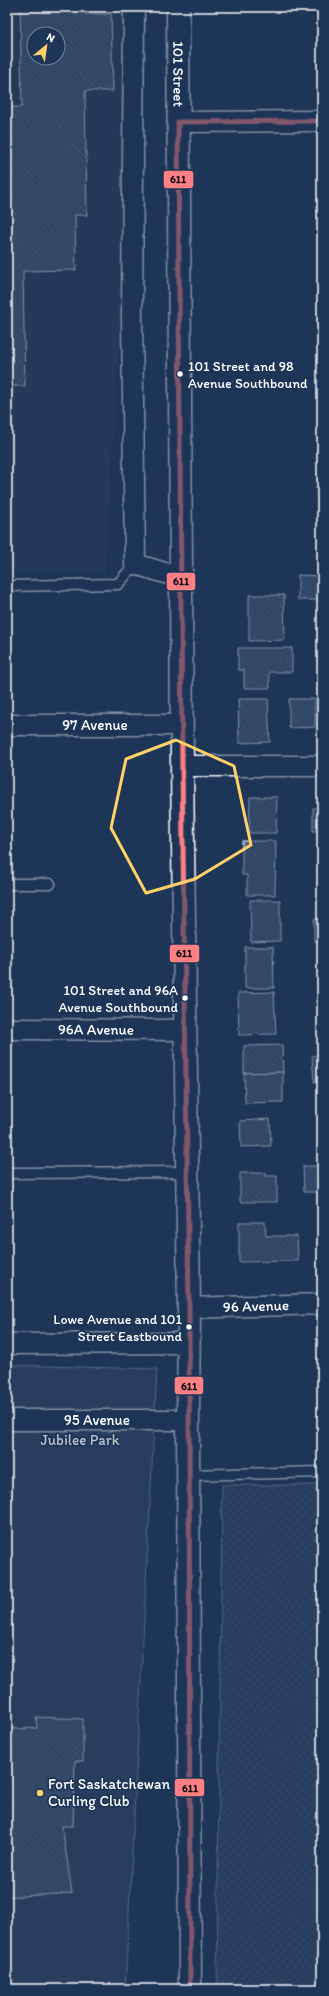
<svg xmlns="http://www.w3.org/2000/svg" width="329" height="1996" font-family="Itim,sans-serif">
  <style>
    .built { fill: #2a4161; fill-rule: evenodd }
    .grass { fill: url(#grass-dots); stroke: #9aa5b4 }
    .green { fill: #364b69; stroke: #9aa5b4 }
    .building { fill: url(#building-back-hatch); stroke: #fff; fill-rule: evenodd }
    .lines { fill: none; stroke-linecap: round; stroke-linejoin: round }
    .lane-casing { stroke: #fff; stroke-width: 13 }
    .street-casing { stroke: #fff; stroke-width: 23 }
    .secondary-casing { stroke: #fff; stroke-width: 25 }
    .lane { stroke: #1d3557; stroke-width: 10 }
    .street { stroke: #1d3557; stroke-width: 20 }
    .secondary { stroke: #1d3557; stroke-width: 22 }
    .bus-1-casing { stroke: #1d3557; stroke-width: 8 }
    .bus-1 { stroke: #ff8084; stroke-width: 5 }
    .marked { fill: none; stroke: #ffd166; stroke-width: 3; stroke-linejoin: round }
    .bus-dot { fill: #fff; stroke: #1d3557; stroke-width: 1.5 }
    .poi-dot { fill: #ffd166; stroke: #1d3557; stroke-width: 1.5 }
    .labels { text-anchor: middle; stroke-width: 3.5; stroke-linejoin: round; paint-order: stroke }
    .bus-label { font-size: 14px; fill: #fff; stroke: #1d3557; text-anchor: end }
    .street-label { font-size: 15px; fill: #fff; stroke: #1d3557 }
    .park-label { font-size: 15px; fill: #b9c0ca; stroke: #1d3557 }
    .poi-label { font-size: 15px; fill: #fff; stroke: #1d3557; text-anchor: start }
    .line-badge { stroke: #1d3557; stroke-width: 1.5 }
    .pale-badge-label { font-size: 11px; text-anchor: middle; font-weight: bold; fill: #111 }
  </style>
  <defs>
    <pattern id="grass-dots" width="8" height="8" patternUnits="userSpaceOnUse"><rect width="8" height="8" fill="#364b69"/><path d="M2 2h.1M6 6h.1" fill="none" stroke="#546680" stroke-width="1.8" stroke-linecap="round"/></pattern>
    <pattern id="building-back-hatch" width="6" height="6" patternUnits="userSpaceOnUse"><rect width="6" height="6" fill="#4a5d79"/><path d="M-1 5l2 2M0 0l6 6M5-1l2 2" fill="none" stroke="#65758d"/></pattern>
  </defs>
  <rect width="100%" height="100%" fill="#1d3557"/>
  <filter id="ink" filterUnits="userSpaceOnUse"><feTurbulence type="fractalNoise" baseFrequency=".025" numOctaves="2"/><feDisplacementMap in="SourceGraphic" scale="8" xChannelSelector="R" yChannelSelector="G"/><feConvolveMatrix kernelMatrix="1 2 1 2 8 2 1 2 1" color-interpolation-filters="sRGB"/></filter>
  <g filter="url(#ink)">
    <!-- built -->
    <path class="built" d="M7,7H140L105,573L7,571ZM34,34H58V58H34Z"/>
    <!-- grass -->
    <path class="grass" d="M222,1485H322V1989H217Z"/>
    <!-- green -->
    <path class="green" d="M7,1365L157,1369L125,1989H7Z"/>
    <!-- building -->
    <g class="building">
      <path d="M20,7H85V14H111L113,91H85L87,215H75L76,270L23,271L25,386H7V107H22ZM34,34H58V58H34Z"/>
      <path d="M298,575L322,576V600H298Z"/>
      <path d="M249,595H284L285,640L249,641Z"/>
      <path d="M238,648H292V672H269L270,688H244V670H238Z"/>
      <path d="M238,699H268L270,742L239,743Z"/>
      <path d="M289,699H315V727L289,728Z"/>
      <path d="M250,797H277L276,833H249Z"/>
      <rect x="313" y="808" width="9" height="23"/>
      <path d="M242,841H276L275,895H247V875H242Z"/>
      <path d="M250,900H280V941L251,942Z"/>
      <rect x="314" y="919" width="8" height="22"/>
      <path d="M245,947H273L274,988H245Z"/>
      <path d="M274,992L276,1034L239,1035L238,993Z"/>
      <path d="M282,1045L283,1072L244,1073V1046Z"/>
      <path d="M322,1055V1082H314L312,1056Z"/>
      <path d="M283,1072V1102L245,1103L244,1073Z"/>
      <path d="M270,1119L271,1146L241,1147L240,1121Z"/>
      <path d="M303,1166H322V1192H304Z"/>
      <path d="M240,1173H266V1176H277V1202H240Z"/>
      <path d="M239,1222H265L266,1236H297L298,1261L239,1262Z"/>
      <path d="M36,1717L83,1719V1761H75L73,1826H62L72,1893L7,1897V1729L37,1728Z"/>
    </g>
    <g class="lines">
      <defs>
        <g id="lane">
          <path d="M7,586L118,584L135,564"/>
          <path d="M7,884H50"/>
          <path d="M7,1173L188,1172"/>
          <path d="M188,1475L322,1472"/>
        </g>
        <g id="street">
          <path d="M134,7L132,317L135,564L182,578"/>
          <path d="M178,122L322,121"/>
          <path id="s1" d="M7,725H182"/>
          <path d="M182,766H322"/>
          <path id="s2" d="M7,1029L185,1030"/>
          <path id="s3" d="M189,1308L322,1304"/>
          <path d="M7,1344L189,1343"/>
          <path id="s4" d="M7,1420H188"/>
        </g>
        <g id="secondary">
          <path id="s5" d="M178,7L182,766L189,1308L188,1420L190,1989"/>
        </g>
      </defs>
      <!-- lane casing -->
      <use href="#lane" class="lane-casing"/>
      <!-- street casing -->
      <use href="#street" class="street-casing"/>
      <!-- secondary casing -->
      <use href="#secondary" class="secondary-casing"/>
      <!-- lane -->
      <use href="#lane" class="lane"/>
      <!-- street -->
      <use href="#street" class="street"/>
      <!-- secondary -->
      <use href="#secondary" class="secondary"/>
      <defs>
        <path id="bus-1" d="M190,1989L189,1308L182,766L178,122L322,121"/>
      </defs>
      <!-- bus-1 casing -->
      <use href="#bus-1" class="bus-1-casing"/>
      <!-- bus-1 -->
      <use href="#bus-1" class="bus-1"/>
    </g>
  </g>
  <!-- marked area -->
  <path d="M0 0H329V1996H0ZM176,740L234,766L251,845L195,879L146,893L111,828L126,759Z" fill="#1d3557" fill-opacity=".55" fill-rule="evenodd"/>
  <path class="marked" d="M176,740L234,766L251,845L195,879L146,893L111,828L126,759Z"/>
  <!-- markers -->
  <g class="bus-dot">
    <circle cx="180" cy="374" r="3.5"/>
    <circle cx="185" cy="998" r="3.5"/>
    <circle cx="189" cy="1327" r="3.5"/>
  </g>
  <circle class="poi-dot" cx="40" cy="1793" r="4"/>
  <g class="labels">
    <!-- bus labels -->
    <g class="bus-label">
      <text x="188" y="371" text-anchor="start">101 Street and 98<tspan x="188" dy="17">Avenue Southbound</tspan></text>
      <text x="178" y="995">101 Street and 96A<tspan x="178" dy="17">Avenue Southbound</tspan></text>
      <text x="182" y="1324">Lowe Avenue and 101<tspan x="182" dy="17">Street Eastbound</tspan></text>
    </g>
    <!-- street labels -->
    <g class="street-label">
      <text dy="5" stroke="none"><textPath href="#s5" startOffset="67">101 Street</textPath></text>
      <text dy="5" stroke="none"><textPath href="#s1" startOffset="88">97 Avenue</textPath></text>
      <text dy="5" stroke="none"><textPath href="#s2" startOffset="89">96A Avenue</textPath></text>
      <text dy="5" stroke="none"><textPath href="#s3" startOffset="67">96 Avenue</textPath></text>
      <text dy="5" stroke="none"><textPath href="#s4" startOffset="90">95 Avenue</textPath></text>
    </g>
    <!-- park labels -->
    <g class="park-label">
      <text x="80" y="1445">Jubilee Park</text>
    </g>
    <!-- poi labels -->
    <g class="poi-label">
      <text x="48" y="1789">Fort Saskatchewan<tspan x="48" dy="17">Curling Club</tspan></text>
    </g>
  </g>
  <g class="line-badge">
    <rect x="163" y="170" width="31" height="19" rx="4" fill="#ff8084"/>
    <rect x="166" y="572" width="30" height="19" rx="4" fill="#ff8084"/>
    <rect x="169" y="944" width="31" height="19" rx="4" fill="#ff8084"/>
    <rect x="174" y="1376" width="30" height="19" rx="4" fill="#ff8084"/>
    <rect x="174" y="1778" width="31" height="19" rx="4" fill="#ff8084"/>
  </g>
  <g class="pale-badge-label">
    <text x="178" y="183">611</text>
    <text x="181" y="585">611</text>
    <text x="184" y="957">611</text>
    <text x="189" y="1390">611</text>
    <text x="190" y="1792">611</text>
  </g>
  <!-- margin -->
  <rect width="329" height="1996" fill="none" stroke="#1d3557" stroke-width="24"/>
  <rect x="12" y="12" width="305" height="1972" fill="none" stroke="#fff" stroke-width="1.5" filter="url(#ink)"/>
  <!-- north arrow -->
  <g transform="translate(46 46) rotate(29)"><circle r="19" fill="#1d3557" stroke="#77869a"/>
  <path d="M0-3L7 15L0 10L-7 15Z" fill="#ffd166"/>
  <text y="-6" font-size="11" font-weight="bold" text-anchor="middle" fill="#ffffff">N</text>
  </g>
</svg>
